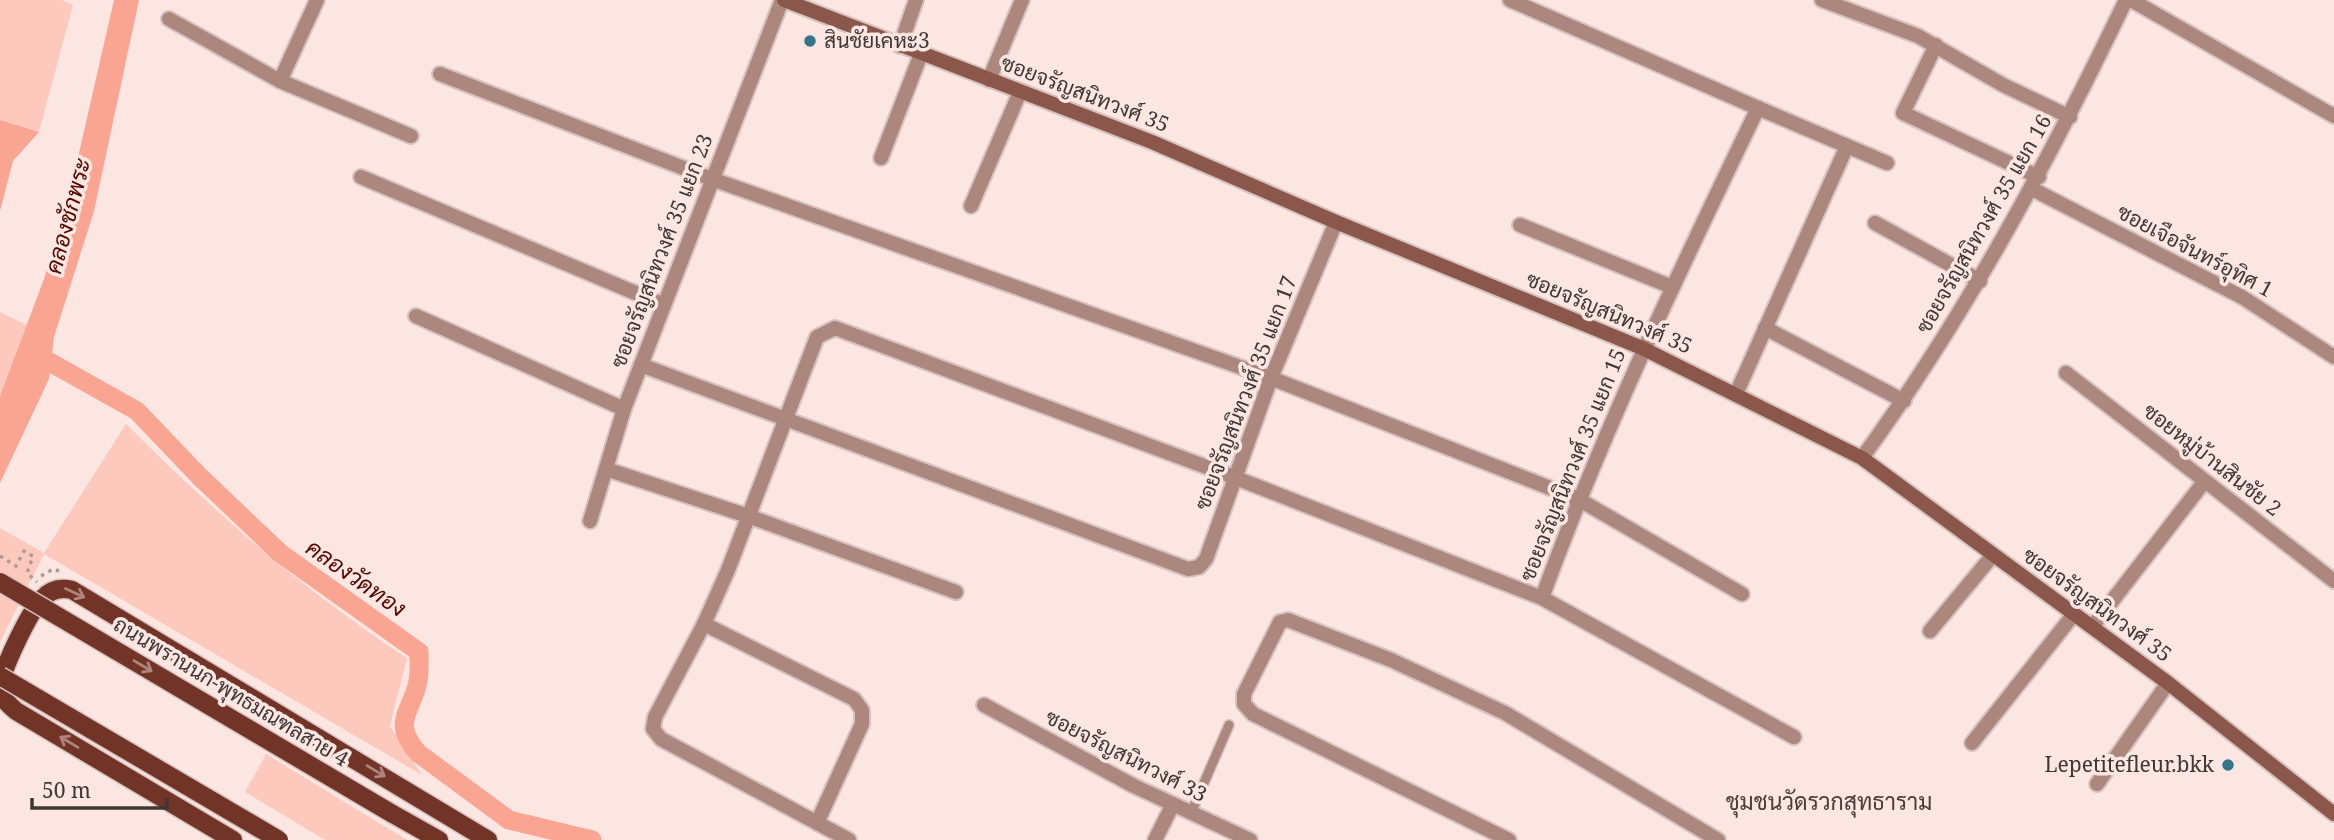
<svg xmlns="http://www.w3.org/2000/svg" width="2334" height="840" font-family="'Noto Serif',Sarabun,serif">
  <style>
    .green { fill: #fdc9bd }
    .water { fill: #faa591 }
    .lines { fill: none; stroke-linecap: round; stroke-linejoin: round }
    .canal { stroke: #faa591; stroke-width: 19 }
    .lane-casing { stroke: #d6c3bf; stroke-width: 12 }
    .street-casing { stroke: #d6c3bf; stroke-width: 18 }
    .secondary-casing { stroke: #d6c3bf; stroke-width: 18 }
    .primary-casing { stroke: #d6c3bf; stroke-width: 21 }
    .path { stroke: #ac9c98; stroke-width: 3.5; stroke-dasharray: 3.5 5; stroke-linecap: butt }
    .lane { stroke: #ac877e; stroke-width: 9 }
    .street { stroke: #ac877e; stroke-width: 14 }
    .secondary { stroke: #8b574b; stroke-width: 14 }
    .primary { stroke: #713427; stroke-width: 18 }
    .primary-bridge-casing { stroke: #d6c3bf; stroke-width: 21; stroke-linecap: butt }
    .primary-bridge { stroke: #713427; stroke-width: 18 }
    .oneway { stroke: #b0847b }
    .poi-dot { fill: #357589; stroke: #fce6e1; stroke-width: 2.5 }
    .labels { text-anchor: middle; stroke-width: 7; stroke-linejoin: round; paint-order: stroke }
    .poi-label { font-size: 21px; fill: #3f3735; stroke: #fce6e1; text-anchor: start }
    .street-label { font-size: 21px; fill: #3f3735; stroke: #fce6e1 }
    .water-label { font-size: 23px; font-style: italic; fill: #540900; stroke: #fce6e1 }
    .neighbourhood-label { font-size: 23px; fill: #4d3c38; stroke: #fce6e1 }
  </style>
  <rect width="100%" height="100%" fill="#fce6e1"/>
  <!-- green -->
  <g class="green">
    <path d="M0,0H62L73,5L39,132L0,120Z"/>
    <path d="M0,312L27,325L0,396Z"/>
    <path d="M126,424C213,511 304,591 407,658L390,726L422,775L44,554L0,642V528L44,553Z"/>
    <path d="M266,754L407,840H325L245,792Z"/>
  </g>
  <!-- water -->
  <g class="water">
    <path d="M114,0H139L94,211L54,337L49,379L0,483V396L44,279L71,188Z"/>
    <path d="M0,120L39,132L13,161L0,211Z"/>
  </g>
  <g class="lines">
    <!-- canal -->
    <path class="canal" d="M30,351L137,411L199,476L280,553L419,652C419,663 420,676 417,686C408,716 393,724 418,753L509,820L592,840"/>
    <defs>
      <path id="lane" d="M1191,813L1229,725"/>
      <g id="street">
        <path d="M1510,0L1758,108C1680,270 1603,430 1542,598"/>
        <path d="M1822,0L1918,36L2003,85L2070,117"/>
        <path d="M2131,0L2334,116"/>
        <path d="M169,19L280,81L317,0"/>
        <path d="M1936,45L1903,113L2039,177"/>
        <path d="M900,46L916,0"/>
        <path d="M440,74L712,179L1271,378L1578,499L1742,594"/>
        <path d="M989,80L1022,0"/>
        <path d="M280,81L411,136"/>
        <path d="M1758,108L1887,163"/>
        <path d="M881,158L921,54"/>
        <path d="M361,177L664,305"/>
        <path d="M2032,189L2242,297L2334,357"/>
        <path d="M971,206L1020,92"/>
        <path d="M1875,223L1980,281"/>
        <path d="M1520,225L1672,287"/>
        <path d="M416,316L624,409"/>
        <path d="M1765,328L1904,401"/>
        <path d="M641,365L1188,569L1199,567L1206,559L1271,378L1336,222"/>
        <path d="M2066,373L2334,581"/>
        <path d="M1736,394L1847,146"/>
        <path d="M1862,458C1967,314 2049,160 2126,0"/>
        <path d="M606,469L748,516L956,592"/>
        <path d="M590,521L624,409L782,0"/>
        <path d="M704,624L854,699L862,710V724L817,823"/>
        <path d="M2092,627L2204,482"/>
        <path d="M1930,631L1993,555"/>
        <path d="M984,705L1134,786L1250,840"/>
        <path d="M1972,743L2074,614"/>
        <path d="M2097,784L2168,683"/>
        <path d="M849,840L661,739L653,729L655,717L704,624L728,570L817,337L835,328L1236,478L1542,598L1794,737"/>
        <path d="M1155,840L1173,804"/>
        <path d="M1509,840L1253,714L1244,704V694L1280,622L1288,620L1391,660L1505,713L1718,840"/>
      </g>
      <path id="secondary" d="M784,0L1152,142L1336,222L1642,348L1862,458L2168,683L2334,814"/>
      <g id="primary">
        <path d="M391,813L439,840"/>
        <path d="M233,840L16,711C9,705 1,698 0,689C0,672 30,611 42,599C50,590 60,587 72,590L488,840"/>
      </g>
    </defs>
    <!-- lane casing -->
    <use href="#lane" class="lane-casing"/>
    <!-- street casing -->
    <use href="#street" class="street-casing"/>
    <!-- secondary casing -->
    <use href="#secondary" class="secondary-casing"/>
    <!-- primary casing -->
    <use href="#primary" class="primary-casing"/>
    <!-- path -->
    <g class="path">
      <path d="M0,556L16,566L24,551L33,556L27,573L37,582"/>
      <path d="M41,576L53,569L59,571"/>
    </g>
    <!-- lane -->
    <use href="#lane" class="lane"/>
    <!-- street -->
    <use href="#street" class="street"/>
    <!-- secondary -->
    <use href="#secondary" class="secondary"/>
    <!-- primary -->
    <use href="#primary" class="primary"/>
    <defs>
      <g id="primary-bridge">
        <path d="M0,582L391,813"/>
        <path d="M0,676L279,840"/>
      </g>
    </defs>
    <!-- primary-bridge casing -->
    <use href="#primary-bridge" class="primary-bridge-casing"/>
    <!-- primary-bridge -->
    <use href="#primary-bridge" class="primary-bridge"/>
  </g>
  <!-- one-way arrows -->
  <defs><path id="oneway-shaft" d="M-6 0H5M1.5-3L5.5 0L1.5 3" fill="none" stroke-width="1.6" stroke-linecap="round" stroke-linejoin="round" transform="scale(1.75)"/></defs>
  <g class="oneway">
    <use href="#oneway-shaft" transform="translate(75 593) rotate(25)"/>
    <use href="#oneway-shaft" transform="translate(143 666) rotate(31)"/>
    <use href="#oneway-shaft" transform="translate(69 742) rotate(-149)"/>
    <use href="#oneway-shaft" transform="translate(376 771) rotate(31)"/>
  </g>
  <!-- markers -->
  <g class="poi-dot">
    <circle cx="810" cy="41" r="7"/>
    <circle cx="2228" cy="765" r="7"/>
  </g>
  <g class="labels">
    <!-- poi labels -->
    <g class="poi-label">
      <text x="824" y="48">สินชัยเคหะ3</text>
      <text x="2214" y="772" text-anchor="end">Lepetitefleur.bkk</text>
    </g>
    <!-- street labels -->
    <g class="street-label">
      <text transform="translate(1085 94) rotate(21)" y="7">ซอยจรัญสนิทวงศ์ 35</text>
      <text transform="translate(1984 224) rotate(-60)" y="7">ซอยจรัญสนิทวงศ์ 35 แยก 16</text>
      <text transform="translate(662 251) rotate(-69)" y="7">ซอยจรัญสนิทวงศ์ 35 แยก 23</text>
      <text transform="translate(2195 251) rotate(28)" y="7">ซอยเจือจันทร์อุทิศ 1</text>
      <text transform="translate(1609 313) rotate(23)" y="7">ซอยจรัญสนิทวงศ์ 35</text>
      <text transform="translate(1246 393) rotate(-69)" y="7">ซอยจรัญสนิทวงศ์ 35 แยก 17</text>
      <text transform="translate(2212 460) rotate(38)" y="7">ซอยหมู่บ้านสินชัย 2</text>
      <text transform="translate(1573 465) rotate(-68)" y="7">ซอยจรัญสนิทวงศ์ 35 แยก 15</text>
      <text transform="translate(2097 605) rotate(36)" y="7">ซอยจรัญสนิทวงศ์ 35</text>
      <text transform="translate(231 692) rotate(31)" y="7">ถนนพรานนก-พุทธมณฑลสาย 4</text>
      <text transform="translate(1126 756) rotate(27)" y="7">ซอยจรัญสนิทวงศ์ 33</text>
    </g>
    <!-- water labels -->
    <g class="water-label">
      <text transform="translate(68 216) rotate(-75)" y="8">คลองชักพระ</text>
      <text transform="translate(356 578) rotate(35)" y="8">คลองวัดทอง</text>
    </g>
    <!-- neighbourhood labels -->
    <g class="neighbourhood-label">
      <text x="1829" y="810">ชุมชนวัดรวกสุทธาราม</text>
    </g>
  </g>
  <!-- scale -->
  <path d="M32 798v10h135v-10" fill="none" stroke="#3f3735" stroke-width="3.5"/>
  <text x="42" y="798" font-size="21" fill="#3f3735" stroke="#fce6e1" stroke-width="5" paint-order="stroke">50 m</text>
</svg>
